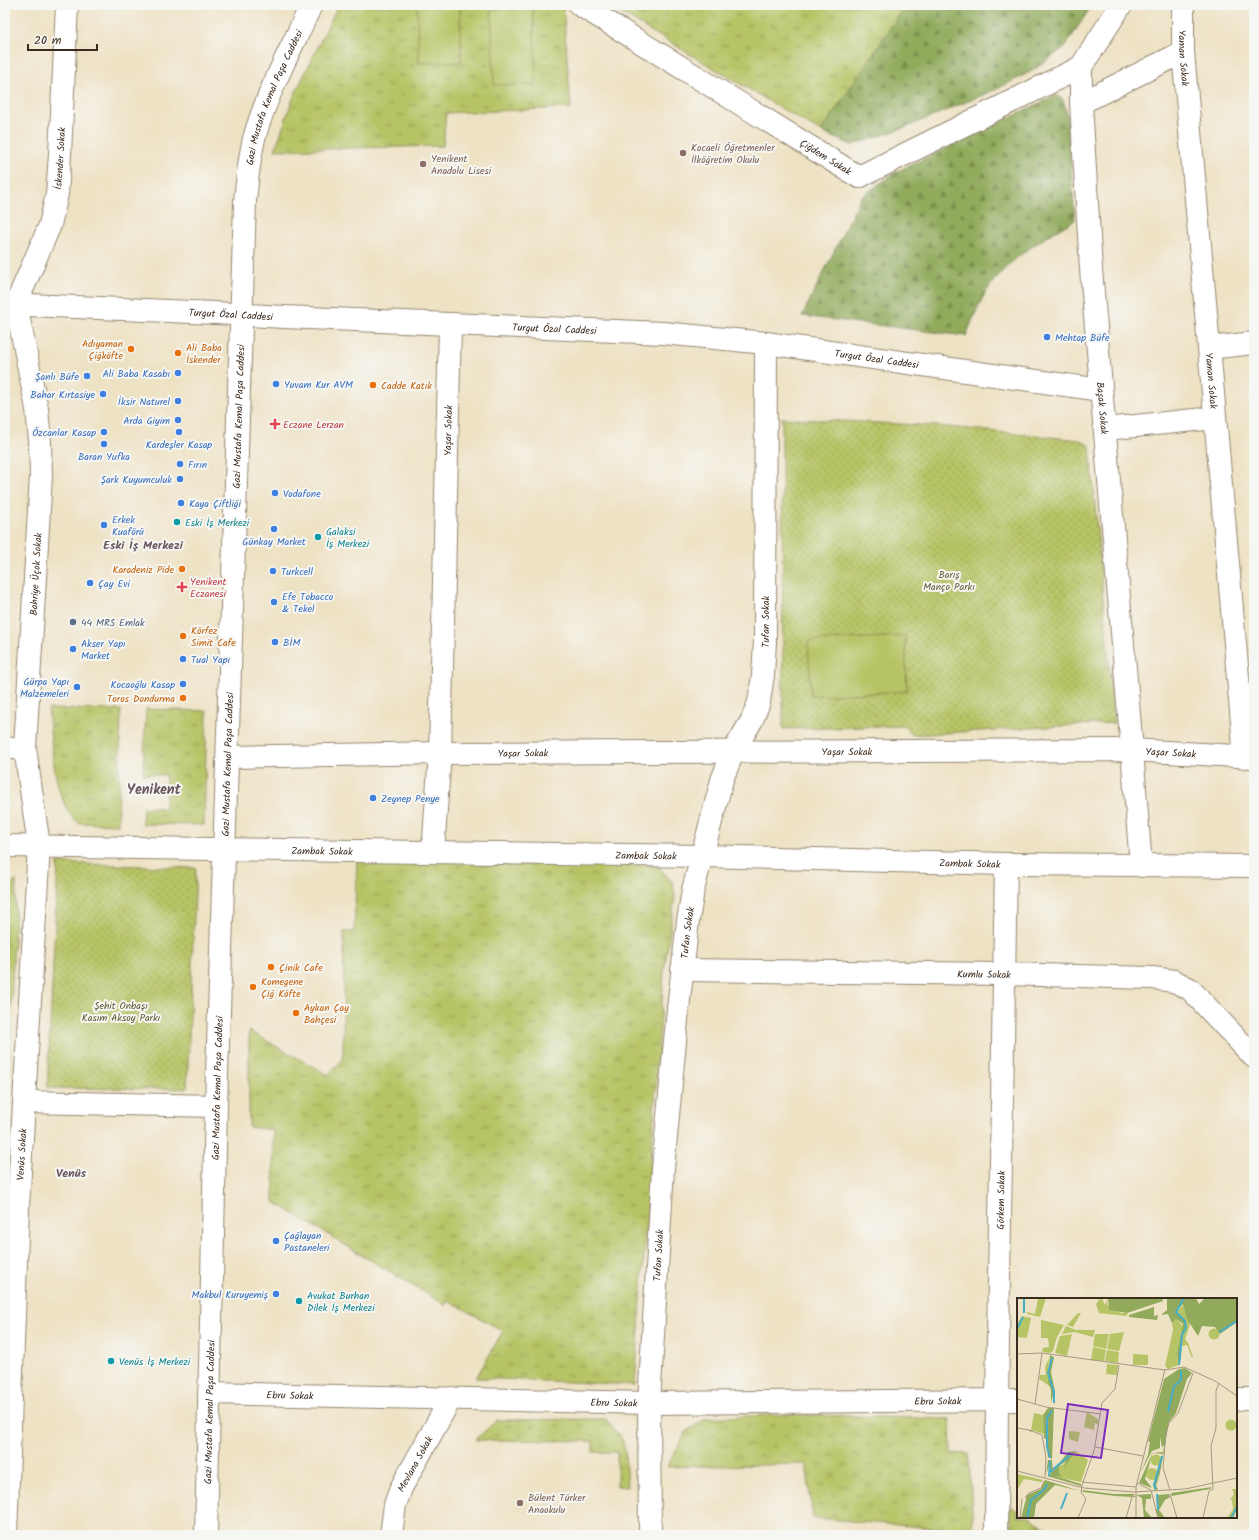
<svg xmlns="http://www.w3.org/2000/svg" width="1259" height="1540" font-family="Kalam,sans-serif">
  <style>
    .grass { fill: url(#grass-tufts); stroke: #797742 }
    .forest { fill: url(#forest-firs); stroke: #666a3c }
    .park { fill: url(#park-dots); stroke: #797742 }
    .pitch { fill: #b7c466; stroke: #797742 }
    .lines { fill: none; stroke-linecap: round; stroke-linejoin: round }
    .minor-casing { stroke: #948671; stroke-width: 24 }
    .minor { stroke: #fff; stroke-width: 22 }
    .education-dot { fill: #8d6e63; stroke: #f6f6f2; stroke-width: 1.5 }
    .shop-dot { fill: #3f7fe0; stroke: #f6f6f2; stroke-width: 1.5 }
    .food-dot { fill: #e8710a; stroke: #f6f6f2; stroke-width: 1.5 }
    .health-dot { fill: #e0444e; stroke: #f6f6f2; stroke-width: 1.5 }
    .culture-dot { fill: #0f9aa8; stroke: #f6f6f2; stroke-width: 1.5 }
    .service-dot { fill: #5c6f8a; stroke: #f6f6f2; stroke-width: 1.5 }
    .labels { text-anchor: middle; stroke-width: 4; stroke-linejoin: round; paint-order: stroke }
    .street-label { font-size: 10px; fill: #3b2a1e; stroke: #f6f6f2 }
    .education-label { font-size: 10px; fill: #785e54; stroke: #f6f6f2; text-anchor: start }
    .shop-label { font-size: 10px; fill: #366cbe; stroke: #f6f6f2; text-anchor: start }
    .food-label { font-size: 10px; fill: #c56008; stroke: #f6f6f2; text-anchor: start }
    .health-label { font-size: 10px; fill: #be3a42; stroke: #f6f6f2; text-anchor: start }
    .culture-label { font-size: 10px; fill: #0d838f; stroke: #f6f6f2; text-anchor: start }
    .park-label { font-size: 10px; fill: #605834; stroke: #f6f6f2 }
    .service-label { font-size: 10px; fill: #4e5e75; stroke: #f6f6f2; text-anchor: start }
    .quarter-label { font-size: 12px; font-weight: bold; fill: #6a5960; stroke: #f6f6f2 }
    .district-label { font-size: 14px; font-weight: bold; fill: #6a5960; stroke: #f6f6f2 }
    .inset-river { fill: none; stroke: #46aec6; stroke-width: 2 }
    .inset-road { fill: none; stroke: #a69882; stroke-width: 1 }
    .view { fill: #7b2cbf; fill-opacity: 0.15; stroke: #7b2cbf; stroke-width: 2 }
    .inset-edge { fill: none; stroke: #3b2a1e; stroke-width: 2 }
  </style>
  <defs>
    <pattern id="grass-tufts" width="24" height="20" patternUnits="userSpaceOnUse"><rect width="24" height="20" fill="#b7c466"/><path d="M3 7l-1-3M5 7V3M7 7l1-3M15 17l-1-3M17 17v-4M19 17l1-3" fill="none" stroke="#969f53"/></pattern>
    <pattern id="forest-firs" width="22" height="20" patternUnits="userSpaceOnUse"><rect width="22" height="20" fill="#91aa5b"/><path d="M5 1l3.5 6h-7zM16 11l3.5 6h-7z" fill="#788b4b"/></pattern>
    <pattern id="park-dots" width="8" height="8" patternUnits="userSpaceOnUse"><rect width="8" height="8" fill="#b7c466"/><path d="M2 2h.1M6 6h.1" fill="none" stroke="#969f53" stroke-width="1.8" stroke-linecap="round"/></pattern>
  </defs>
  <rect width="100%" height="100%" fill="#f6f6f2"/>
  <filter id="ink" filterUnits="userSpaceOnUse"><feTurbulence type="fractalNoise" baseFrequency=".025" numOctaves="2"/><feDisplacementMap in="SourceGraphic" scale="8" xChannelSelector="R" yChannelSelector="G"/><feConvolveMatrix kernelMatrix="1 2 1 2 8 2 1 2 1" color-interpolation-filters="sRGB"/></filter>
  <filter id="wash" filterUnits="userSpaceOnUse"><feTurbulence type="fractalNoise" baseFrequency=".012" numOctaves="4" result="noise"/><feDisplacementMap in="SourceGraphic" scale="16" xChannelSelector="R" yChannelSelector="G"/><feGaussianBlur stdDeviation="0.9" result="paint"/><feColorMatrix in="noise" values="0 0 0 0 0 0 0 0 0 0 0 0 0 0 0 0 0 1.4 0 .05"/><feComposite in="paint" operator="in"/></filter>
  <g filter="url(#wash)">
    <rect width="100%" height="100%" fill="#eee2c4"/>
    <!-- grass -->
    <g class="grass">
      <path d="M338,5H560L563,7L571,108L446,113L443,146L275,150L293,98Z"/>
      <path d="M607,5H906L821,132Z"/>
      <path d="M48,709L121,710L118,824L79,823C76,820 72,818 70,814C52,789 52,740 48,709Z"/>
      <path d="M146,709L207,711L204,825L142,824L143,808H165L166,775L143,774Z"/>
      <path d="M357,859L635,863L659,867L673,883L675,896L664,972L635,1385L476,1378L503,1331L448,1300L445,1305L274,1202L273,1130L249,1127V1031L328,1075L343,1059L344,932L354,931Z"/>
      <path d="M16,880V893L8,1080L5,1077V891Z"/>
      <path d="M784,1414L950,1419L951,1453L969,1454L973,1531L813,1518L806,1464L667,1467L686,1432L706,1418Z"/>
      <path d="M606,1419L622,1439L625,1450L627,1487L617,1486V1452H593V1441L475,1440L497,1420Z"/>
      <path d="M1010,1506L1018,1511V1517H1029L1059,1535H1012Z"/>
    </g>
    <!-- forest -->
    <g class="forest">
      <path d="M906,5H1092L1065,47L1032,71L997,89L907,127L852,145L821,132Z"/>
      <path d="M1057,95L1063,100L1067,114L1075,220C1040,240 1001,263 982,299C976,311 971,324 966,336L802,316L861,197L894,173Z"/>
    </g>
    <!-- park -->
    <g class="park">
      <path d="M782,418L938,426L1080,440L1090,446L1114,723L912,735L905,726L783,729Z"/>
      <path d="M58,863L196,868L187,1089L47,1088Z"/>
    </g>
    <!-- pitch -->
    <g class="pitch">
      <path d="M417,5H460L461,62L419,63Z"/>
      <path d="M533,8L536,84L494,85L491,9Z"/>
      <path d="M905,636L907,691L811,696L808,641Z"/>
    </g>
  </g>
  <g filter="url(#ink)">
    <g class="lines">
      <defs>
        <g id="minor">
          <path id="s1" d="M580,5L859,177L1081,67L1121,5"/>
          <path id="s2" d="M1183,5V52L1245,757"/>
          <path id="s3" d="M1081,67V103L1091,269L1132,750L1141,866"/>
          <path d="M1081,103L1183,52"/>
          <path id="s4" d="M5,304L215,313L284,317L663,333L766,343L1101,390"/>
          <path d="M1209,348L1254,343"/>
          <path d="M1105,429L1215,418"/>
          <path d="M5,748H25"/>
          <path id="s5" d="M228,757L440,753L1132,750L1254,757"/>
          <path id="s6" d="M5,846L703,856L1006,864L1254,866"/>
          <path id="s7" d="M433,852L440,753L450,324"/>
          <path id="s8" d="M682,970L1004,974L1153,978L1174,981L1190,989L1254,1057"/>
          <path d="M25,1102L216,1106"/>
          <path id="s9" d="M209,1393L649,1403L1018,1400"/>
          <path d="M1236,1399H1254"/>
          <path id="s10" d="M6,1535L18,1207L39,846L25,748L41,476L40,441L37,409L16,304L50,225L57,194L60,154L67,5"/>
          <path id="s11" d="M206,1535L216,1106L245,202C247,180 249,157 255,135C268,90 292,48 311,5"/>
          <path id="s12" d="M391,1535L395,1505L401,1488L451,1398"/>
          <path id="s13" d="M650,1535L649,1403L663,1169L678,1009L688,921L693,890L722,780L733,752L752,720L759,702L763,675L765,642L766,343"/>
          <path id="s14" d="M996,1535L997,1400L1006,864"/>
        </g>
      </defs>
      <!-- minor casing -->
      <use href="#minor" class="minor-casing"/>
      <!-- minor -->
      <use href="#minor" class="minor"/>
    </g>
  </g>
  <!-- markers -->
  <g class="education-dot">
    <circle cx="683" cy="153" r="4"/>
    <circle cx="423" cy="164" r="4"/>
    <circle cx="520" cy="1503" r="4"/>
  </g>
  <g class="shop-dot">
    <circle cx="1047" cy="337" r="4"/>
    <circle cx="178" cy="373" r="4"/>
    <circle cx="87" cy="376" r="4"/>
    <circle cx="276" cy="384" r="4"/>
    <circle cx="103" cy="394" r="4"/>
    <circle cx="178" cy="401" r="4"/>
    <circle cx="178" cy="420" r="4"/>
    <circle cx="104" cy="432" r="4"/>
    <circle cx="179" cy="432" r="4"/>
    <circle cx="104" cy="444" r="4"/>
    <circle cx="180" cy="464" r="4"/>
    <circle cx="180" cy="479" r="4"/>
    <circle cx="275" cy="493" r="4"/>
    <circle cx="181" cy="503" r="4"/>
    <circle cx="104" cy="525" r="4"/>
    <circle cx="274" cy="529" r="4"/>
    <circle cx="273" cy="571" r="4"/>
    <circle cx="90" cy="583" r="4"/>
    <circle cx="274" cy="602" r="4"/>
    <circle cx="275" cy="642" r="4"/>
    <circle cx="73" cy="649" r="4"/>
    <circle cx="183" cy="659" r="4"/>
    <circle cx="183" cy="684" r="4"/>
    <circle cx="77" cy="687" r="4"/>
    <circle cx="373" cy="798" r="4"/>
    <circle cx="276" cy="1241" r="4"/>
    <circle cx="276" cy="1294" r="4"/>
  </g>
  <g class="food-dot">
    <circle cx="131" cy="349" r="4"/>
    <circle cx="178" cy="353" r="4"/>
    <circle cx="373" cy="385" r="4"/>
    <circle cx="182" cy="569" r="4"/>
    <circle cx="183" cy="636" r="4"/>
    <circle cx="183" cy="698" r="4"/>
    <circle cx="271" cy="967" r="4"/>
    <circle cx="253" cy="987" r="4"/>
    <circle cx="296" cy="1013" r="4"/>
  </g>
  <g class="health-dot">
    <path d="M273 418h4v4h4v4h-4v4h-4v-4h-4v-4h4z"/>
    <path d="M180 581h4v4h4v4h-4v4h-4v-4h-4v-4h4z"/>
  </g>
  <g class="culture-dot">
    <circle cx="177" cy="522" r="4"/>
    <circle cx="318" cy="537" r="4"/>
    <circle cx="299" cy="1301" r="4"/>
    <circle cx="111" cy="1361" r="4"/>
  </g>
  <circle class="service-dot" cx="73" cy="622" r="4"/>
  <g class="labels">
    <!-- street labels -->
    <g class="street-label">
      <text dy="4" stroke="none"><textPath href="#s2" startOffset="53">Yaman Sokak</textPath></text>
      <text dy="4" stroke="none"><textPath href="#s11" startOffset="1443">Gazi Mustafa Kemal Paşa Caddesi</textPath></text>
      <text dy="4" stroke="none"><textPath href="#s1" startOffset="289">Çiğdem Sokak</textPath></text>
      <text dy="4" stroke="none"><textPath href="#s10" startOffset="1389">İskender Sokak</textPath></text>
      <text dy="4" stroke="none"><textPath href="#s4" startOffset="226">Turgut Özal Caddesi</textPath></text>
      <text dy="4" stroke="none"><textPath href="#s4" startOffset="550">Turgut Özal Caddesi</textPath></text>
      <text dy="4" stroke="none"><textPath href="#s4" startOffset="874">Turgut Özal Caddesi</textPath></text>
      <text dy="4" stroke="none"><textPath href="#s2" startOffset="377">Yaman Sokak</textPath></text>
      <text dy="4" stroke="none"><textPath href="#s3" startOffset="342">Başak Sokak</textPath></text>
      <text dy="4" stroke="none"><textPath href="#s11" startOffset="1119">Gazi Mustafa Kemal Paşa Caddesi</textPath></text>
      <text dy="4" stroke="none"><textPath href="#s7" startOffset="422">Yaşar Sokak</textPath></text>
      <text dy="4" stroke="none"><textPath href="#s10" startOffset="963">Bahriye Üçok Sokak</textPath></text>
      <text dy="4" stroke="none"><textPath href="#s13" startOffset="928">Tufan Sokak</textPath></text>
      <text dy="4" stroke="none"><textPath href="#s5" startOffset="619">Yaşar Sokak</textPath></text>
      <text dy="4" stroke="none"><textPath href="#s5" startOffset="943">Yaşar Sokak</textPath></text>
      <text dy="4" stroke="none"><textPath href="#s5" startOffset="295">Yaşar Sokak</textPath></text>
      <text dy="4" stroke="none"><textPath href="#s11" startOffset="771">Gazi Mustafa Kemal Paşa Caddesi</textPath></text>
      <text dy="4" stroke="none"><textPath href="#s6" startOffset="317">Zambak Sokak</textPath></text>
      <text dy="4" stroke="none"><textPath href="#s6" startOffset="641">Zambak Sokak</textPath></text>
      <text dy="4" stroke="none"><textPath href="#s6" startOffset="965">Zambak Sokak</textPath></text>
      <text dy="4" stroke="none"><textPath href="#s13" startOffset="604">Tufan Sokak</textPath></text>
      <text dy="4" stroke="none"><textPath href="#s8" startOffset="302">Kumlu Sokak</textPath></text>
      <text dy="4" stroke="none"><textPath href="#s11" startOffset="447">Gazi Mustafa Kemal Paşa Caddesi</textPath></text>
      <text dy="4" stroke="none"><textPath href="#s10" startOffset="381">Venüs Sokak</textPath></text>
      <text dy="4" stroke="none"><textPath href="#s14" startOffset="335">Görkem Sokak</textPath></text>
      <text dy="4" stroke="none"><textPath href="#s13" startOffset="280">Tufan Sokak</textPath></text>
      <text dy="4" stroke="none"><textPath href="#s9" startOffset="81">Ebru Sokak</textPath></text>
      <text dy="4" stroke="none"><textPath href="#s9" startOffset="729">Ebru Sokak</textPath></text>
      <text dy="4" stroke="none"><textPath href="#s9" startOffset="405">Ebru Sokak</textPath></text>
      <text dy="4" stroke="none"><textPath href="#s11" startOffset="123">Gazi Mustafa Kemal Paşa Caddesi</textPath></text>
      <text dy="4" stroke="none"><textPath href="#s12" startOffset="76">Mevlana Sokak</textPath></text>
    </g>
    <!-- education labels -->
    <g class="education-label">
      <text x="691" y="151">Kocaeli Öğretmenler<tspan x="691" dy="12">İlköğretim Okulu</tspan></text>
      <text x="431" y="162">Yenikent<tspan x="431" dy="12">Anadolu Lisesi</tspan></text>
      <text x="528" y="1501">Bülent Türker<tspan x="528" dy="12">Anaokulu</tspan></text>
    </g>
    <!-- shop labels -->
    <g class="shop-label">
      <text x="1055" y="341">Mehtap Büfe</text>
      <text x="170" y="377" text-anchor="end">Ali Baba Kasabı</text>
      <text x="79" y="380" text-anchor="end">Şanlı Büfe</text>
      <text x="284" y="388">Yuvam Kur AVM</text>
      <text x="95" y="398" text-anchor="end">Bahar Kırtasiye</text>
      <text x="170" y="405" text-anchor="end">İksir Naturel</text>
      <text x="170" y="424" text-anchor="end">Arda Giyim</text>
      <text x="96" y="436" text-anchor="end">Özcanlar Kasap</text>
      <text x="179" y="448" text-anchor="middle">Kardeşler Kasap</text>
      <text x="104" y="460" text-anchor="middle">Baran Yufka</text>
      <text x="188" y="468">Fırın</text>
      <text x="172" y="483" text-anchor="end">Şark Kuyumculuk</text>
      <text x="283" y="497">Vodafone</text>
      <text x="189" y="507">Kaya Çiftliği</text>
      <text x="112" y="523">Erkek<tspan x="112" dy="12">Kuaförü</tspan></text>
      <text x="274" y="545" text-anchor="middle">Günkay Market</text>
      <text x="281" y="575">Turkcell</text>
      <text x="98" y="587">Çay Evi</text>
      <text x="282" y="600">Efe Tobacco<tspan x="282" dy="12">&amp; Tekel</tspan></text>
      <text x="283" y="646">BİM</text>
      <text x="81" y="647">Akser Yapı<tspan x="81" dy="12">Market</tspan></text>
      <text x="191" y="663">Tual Yapı</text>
      <text x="69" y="685" text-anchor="end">Gürpa Yapı<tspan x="69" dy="12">Malzemeleri</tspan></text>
      <text x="175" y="688" text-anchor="end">Kocaoğlu Kasap</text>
      <text x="381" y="802">Zeynep Penye</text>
      <text x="284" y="1239">Çağlayan<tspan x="284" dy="12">Pastaneleri</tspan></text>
      <text x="268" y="1298" text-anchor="end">Makbul Kuruyemiş</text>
    </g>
    <!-- food labels -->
    <g class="food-label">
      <text x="123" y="347" text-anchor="end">Adıyaman<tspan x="123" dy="12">Çiğköfte</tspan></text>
      <text x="186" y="351">Ali Baba<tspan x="186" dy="12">İskender</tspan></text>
      <text x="381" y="389">Cadde Katık</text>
      <text x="174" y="573" text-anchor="end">Karadeniz Pide</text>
      <text x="191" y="634">Körfez<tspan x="191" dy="12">Simit Cafe</tspan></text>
      <text x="175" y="702" text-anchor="end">Toros Dondurma</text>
      <text x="279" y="971">Çinik Cafe</text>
      <text x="261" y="985">Komegene<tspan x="261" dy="12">Çiğ Köfte</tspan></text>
      <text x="304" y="1011">Aykan Çay<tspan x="304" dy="12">Bahçesi</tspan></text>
    </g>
    <!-- health labels -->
    <g class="health-label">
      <text x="283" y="428">Eczane Lerzan</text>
      <text x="190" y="585">Yenikent<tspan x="190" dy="12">Eczanesi</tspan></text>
    </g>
    <!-- culture labels -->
    <g class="culture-label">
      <text x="185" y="526">Eski İş Merkezi</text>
      <text x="326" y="535">Galaksi<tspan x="326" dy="12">İş Merkezi</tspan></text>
      <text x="307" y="1299">Avukat Burhan<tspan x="307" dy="12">Dilek İş Merkezi</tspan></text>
      <text x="119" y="1365">Venüs İş Merkezi</text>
    </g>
    <!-- park labels -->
    <g class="park-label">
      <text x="949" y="578">Barış<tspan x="949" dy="12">Manço Parkı</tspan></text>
      <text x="121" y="1009">Şehit Onbaşı<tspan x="121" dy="12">Kasım Aksoy Parkı</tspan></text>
    </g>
    <!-- service labels -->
    <g class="service-label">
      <text x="81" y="626">44 MRS Emlak</text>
    </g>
    <!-- quarter labels -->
    <g class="quarter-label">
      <text x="143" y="549">Eski İş Merkezi</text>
      <text x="71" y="1177">Venüs</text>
    </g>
    <!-- district labels -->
    <g class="district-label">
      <text x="154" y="794">Yenikent</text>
    </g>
  </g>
  <!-- overview -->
  <g transform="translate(1017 1298)">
    <rect width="220" height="220" fill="#eee2c4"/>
    <path d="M17,0H29L23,19L10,16V14L18,16L21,1ZM83,0H85L88,7L91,0L90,7L104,15H111L109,18L82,15L79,6ZM168,6L173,27L168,41L171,45L176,59L175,60L170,47L165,48V37L169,32L164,18L159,14ZM61,15H64L56,29L50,27ZM5,18L14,20L10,40L0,39V26ZM159,21L166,28L160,56L162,67L151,71L148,68L156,32L155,25ZM24,22L47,27L40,39L36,53L33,55L25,54L26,50L32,49L31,40H24ZM49,28L59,32H78L76,39L58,34L45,36ZM191.5 36a5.5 5.5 0 1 1 11 0a5.5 5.5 0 1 1-11 0ZM107,34L102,53L90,51L93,36ZM55,36L50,58L38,55L43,38ZM78,36H92L89,51L76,48ZM76,49L89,52L87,63L74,62ZM90,52L102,54L101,65L88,63ZM116,56L131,57V67H116ZM32,60L31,84L34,89L22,81L23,77H29L28,69ZM90,66L101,67L100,77L89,76ZM70,114L81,121V127L78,125L77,132L67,129ZM17,115L26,117L27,136L14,132ZM208.5 127a5.5 5.5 0 1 1 11 0a5.5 5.5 0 1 1-11 0ZM59,153L71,162L64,184L39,179L38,177L41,176L42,168L46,167L48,163V168ZM0,176L18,180L26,182L24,184L7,181L0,192ZM215,191H219L220,212L216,220H210L216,211L215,202H213L217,196Z" fill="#b7c466"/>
    <path d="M91,0H145L146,3L110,15L92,12ZM150,0H179L182,6L188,0H220V24L203,36L198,29L185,28L181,38L170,21L166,6L159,14L168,23L169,30L165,37L164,60L162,67L160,56L166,26L159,21L155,25L151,16L144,17L150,12ZM137,9V18L141,17L140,22L112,19V17ZM33,57L37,59L34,74L38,93V107L36,97L34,105V92L31,84ZM168,70L175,75L170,81L159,115L152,124L143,175L139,188L141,191L138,193L136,188L146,156L136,155L146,154L147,148L145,149L143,139V150L135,153L124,174L131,157L133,144L131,143L147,81L162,71ZM31,110H37L35,161L31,159L30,142L27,140L26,117ZM59,153L47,170L49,163L42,168V175L45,178H38L64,186V188L30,178H33L34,174L32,168L29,176L31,162H35L36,173L51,154ZM136,154L128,181L135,190L122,185ZM28,182L63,193L38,187L19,206L17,220H4L10,197L24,191ZM195,189L193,191L155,198L154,195ZM65,192L96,196H118L115,199L98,198L66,194ZM134,196V201H129L128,212L135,220H127L125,200L119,197ZM152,196L153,199L148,202L142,212L148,220H142L138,211H141V197Z" fill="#91aa5b"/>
    <path d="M52,133L63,134L61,144L52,141Z" fill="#b7c466"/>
    <path d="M133.5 162a5.5 5.5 0 1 1 11 0a5.5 5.5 0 1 1-11 0ZM129 176a6 6 0 1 1 12 0a6 6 0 1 1-12 0Z" fill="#b7c466"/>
    <path class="inset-river" d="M7,0V15M0,31L6,19M202,34L220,23M35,60L31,75L37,94V105M162,67L165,37L169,30L168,23L159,14L167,0M151,114L157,88L164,82V72M33,160L30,149V120L35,112M33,174L53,157M32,178L33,163M139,191L137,187L145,158M140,196L141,212M44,211L50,195M10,220L14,202L28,191L30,186M214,220L220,209"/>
    <path class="inset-road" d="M0,56L25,55L148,72L167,69L198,83L220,98M0,101L29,109L84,116M18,106L25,55M0,130L12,132M14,134L12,132L25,137L29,159L28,179M78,149L126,158M0,173L67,190L116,194L168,191L220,180M65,184L119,189V220M120,185L134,192L141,220M119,189L148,71M153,192L146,170L149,135L152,125L161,115L176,75M153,196L160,220M8,200L12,195L24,190L27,183M3,220L5,201M61,220L69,201L64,194L65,187L77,153L85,105L98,91L102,67M109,220L115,199L119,198M186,220L192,193L196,191L194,148L199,130V93L202,85"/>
    <path class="view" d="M51,106L91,112L84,160L44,155Z"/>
    <rect width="220" height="220" class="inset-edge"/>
  </g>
  <!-- margin -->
  <rect width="1259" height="1540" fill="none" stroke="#f6f6f2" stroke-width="20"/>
  <!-- scale -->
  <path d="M28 44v6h69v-6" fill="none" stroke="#3b2a1e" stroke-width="2"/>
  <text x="34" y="44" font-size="12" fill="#3b2a1e" stroke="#f6f6f2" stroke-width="3" paint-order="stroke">20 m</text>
</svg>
